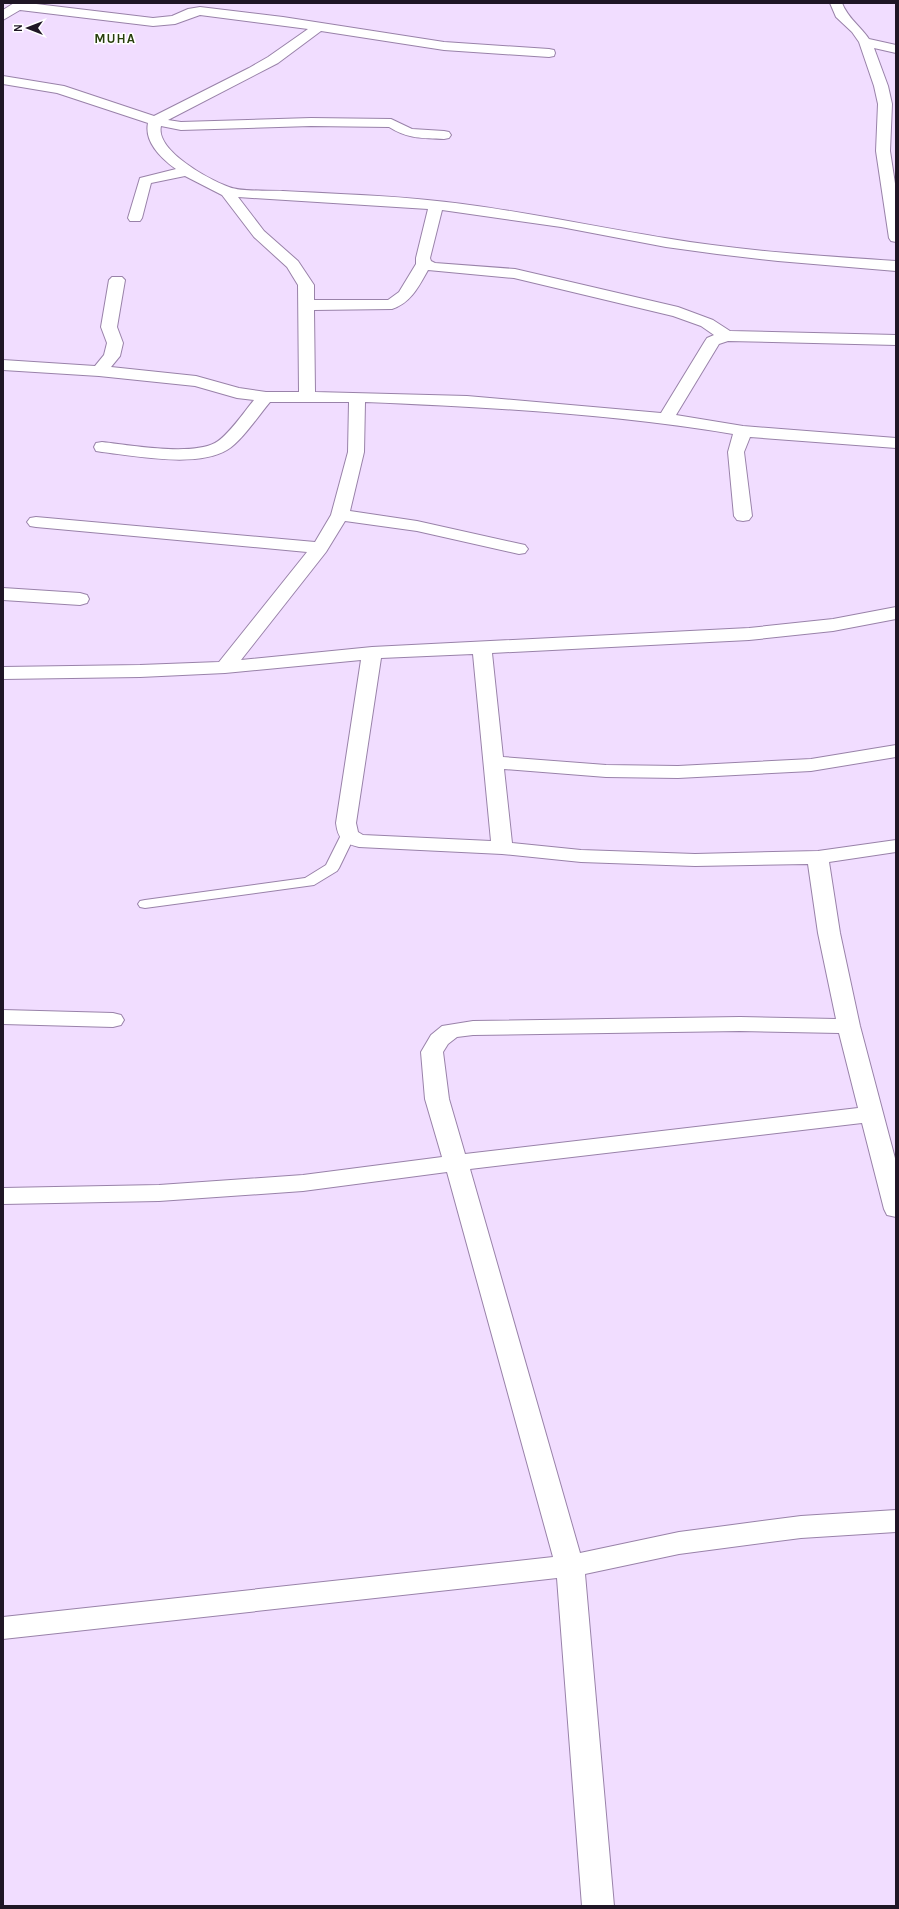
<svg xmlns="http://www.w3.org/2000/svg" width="899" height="1909" font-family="Karla,sans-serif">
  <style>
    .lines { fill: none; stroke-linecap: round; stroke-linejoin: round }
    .lane-casing { stroke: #9982a9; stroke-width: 2 }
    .street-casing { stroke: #9982a9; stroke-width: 2 }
    .lane { fill: #fff; fill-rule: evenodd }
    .street { fill: #fff; fill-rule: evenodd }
    .labels { text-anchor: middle; stroke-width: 3; stroke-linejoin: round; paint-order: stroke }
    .far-district-label { font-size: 13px; font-weight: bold; letter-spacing: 1px; fill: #283f0c; stroke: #fff }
  </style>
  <rect width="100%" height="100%" fill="#f1ddff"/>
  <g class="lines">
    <defs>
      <path id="lane" d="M348,831L353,832L355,835L339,868L337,871L314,885L145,908L140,907L138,904L140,901L145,900L305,878L326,865L341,835L343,832Z"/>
      <g id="street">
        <path d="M14,3H28L153,18L172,16L188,9L200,7L283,17L444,42L549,49L554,50L555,53L554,56L549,57L444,50L321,31L278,63L168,120L181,122L311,118L391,119L412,129L444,131L449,132L451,135L449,138L444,139C422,138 408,139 389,127L311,126L181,130L161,126C155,151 210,180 229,187C241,192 269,190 283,191C334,194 386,195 437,201C514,209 589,226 665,238C742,251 819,256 896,261V271L778,261L717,254L666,247L561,227L442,210L430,258L431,261L435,263L515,269L678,307L713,320L730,331L896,335V345L728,341L719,344L676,415L743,426L896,438V448L750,437L744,452L752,516L749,520L743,521L737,520L734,516L728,452L733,434C612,414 488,407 365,402L364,452L350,511L417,521L525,545L528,549L525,553L519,554L417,531L345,521L326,552L241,660L372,647L749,628L833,619L896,607V619L833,631L749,640L492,653L503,757L606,765L678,766L811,759L896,745V757L811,771L678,778L606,777L504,769L512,843L581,850L695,854L818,851L896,840V852L829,862L840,933L860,1026L896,1162V1217L887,1215L884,1209L862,1123L470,1169L580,1553L679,1532L801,1516L896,1510V1532L801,1538L679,1554L585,1574L614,1906H582L557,1578L3,1639V1617L553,1557L447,1172L303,1191L159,1201L3,1204V1188L159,1185L303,1175L442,1157L425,1099L421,1052L431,1035L442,1026L473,1021L740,1017L836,1019L818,933L808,864L695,866L581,862L502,854L359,847C343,843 338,839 336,823L361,660L225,673L140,677L3,679V667L140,665L219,662L307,552L36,527L30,526L27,522L30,518L36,517L315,542L331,515L348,452L349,402H270C259,415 241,442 227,450C197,468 136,456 102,452L96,451L94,447L96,443L102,442C130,445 190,456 215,443C228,436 244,412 254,400L237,398L195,386L99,376L3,370V360L95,366L104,355L107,343L101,327L109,280L112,277H122L125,280L117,327L123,343L120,356L111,367L196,376L239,388L266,392H299L298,285L287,267L254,237L222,195L185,176L151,183L142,218L140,221H130L128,218L140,178L176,169C162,159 144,142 148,123L57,93L3,84V76L64,86L154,116L249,68L268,57L308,29L200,15L175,24L153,26L20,10L3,20V10ZM238,197L428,209L416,258V264L399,292L388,300H314V285L298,261L264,231ZM428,270L514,278L673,316L701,326L714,335L707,338L705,341L661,413L467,396L315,392L314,310L392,309C411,303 419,286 428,270ZM473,654L491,841L363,835L358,832L356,823L381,658ZM740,1031L839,1033L858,1108L465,1154L449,1099L443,1052L448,1044L457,1037L473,1035Z"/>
        <path d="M830,3H842C847,17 861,27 869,39L896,45V53L874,48L888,86L892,104L890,151L896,190V242L891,241L889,238L876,151L878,104L874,86L859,42L852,32L836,17Z"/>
        <path d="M3,588L80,593L87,595L89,599L87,603L80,605L3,600Z"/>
        <path d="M3,1010L113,1013L121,1015L124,1020L121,1025L113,1027L3,1024Z"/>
      </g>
    </defs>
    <!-- lane casing -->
    <use href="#lane" class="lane-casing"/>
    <!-- street casing -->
    <use href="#street" class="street-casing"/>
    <!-- lane -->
    <use href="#lane" class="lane"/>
    <!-- street -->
    <use href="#street" class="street"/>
  </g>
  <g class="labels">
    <!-- far-district labels -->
    <g class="far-district-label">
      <text x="115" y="43">MUHA</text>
    </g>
  </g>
  <!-- border -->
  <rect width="899" height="1909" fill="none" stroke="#1f1625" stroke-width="8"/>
  <!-- north arrow -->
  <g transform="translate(28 28) rotate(270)" stroke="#ffffff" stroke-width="3" paint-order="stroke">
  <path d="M0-3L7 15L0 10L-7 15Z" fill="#1f1625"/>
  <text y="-6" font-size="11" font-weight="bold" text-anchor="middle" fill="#1f1625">N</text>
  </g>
</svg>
